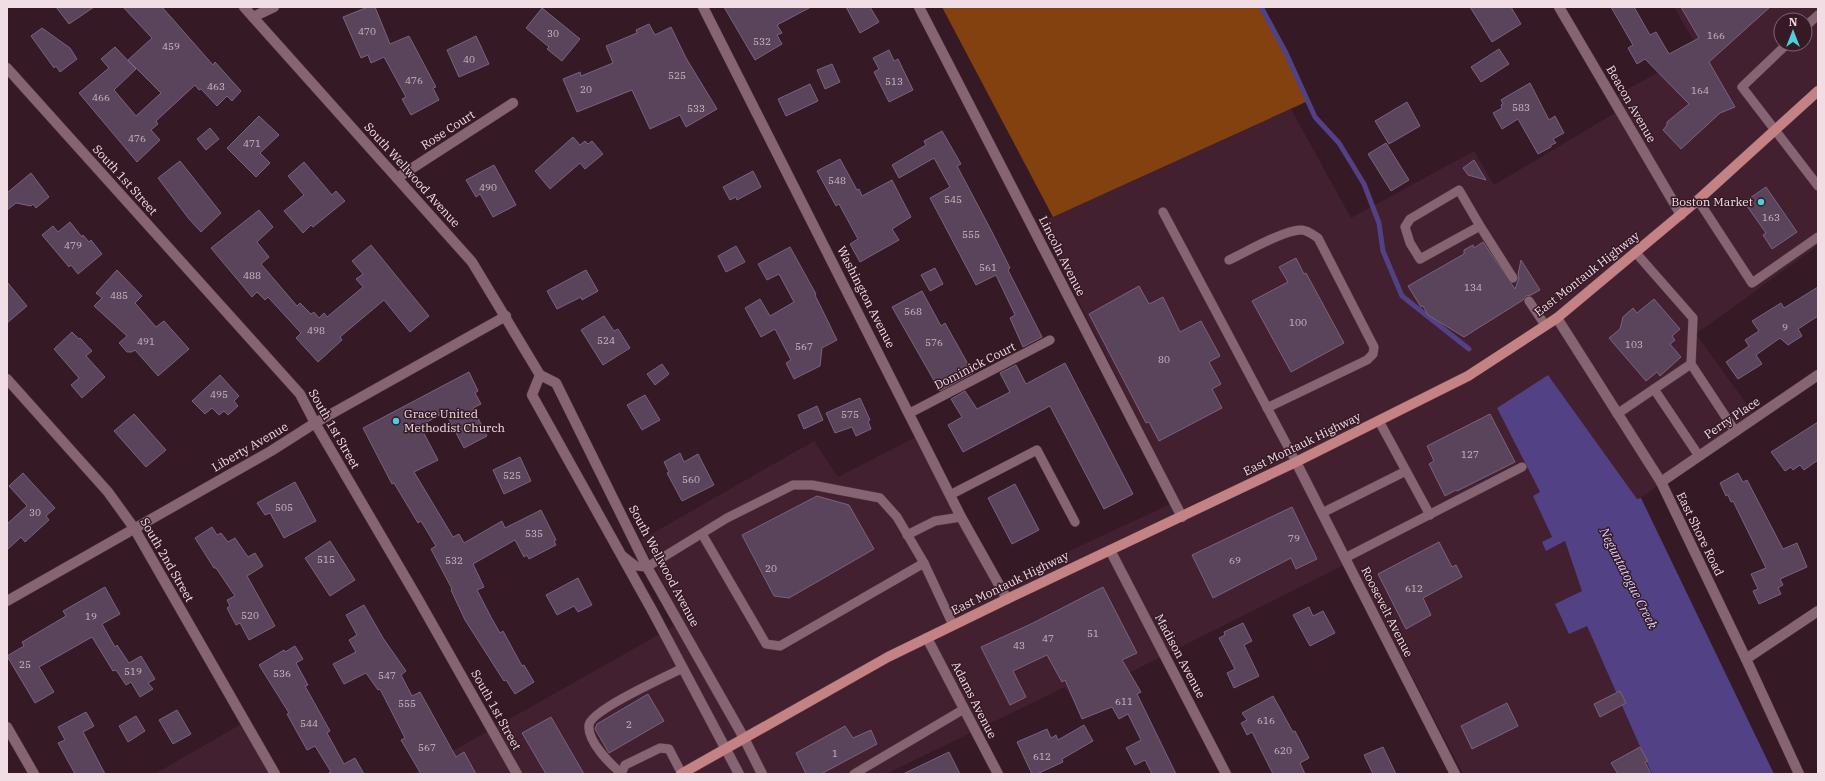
<svg xmlns="http://www.w3.org/2000/svg" width="1825" height="781" font-family="'IBM Plex Serif',serif">
  <style>
    .built { fill: #432030; fill-rule: evenodd }
    .forest { fill: #82410e }
    .water { fill: #524184 }
    .lines { fill: none; stroke-linecap: round; stroke-linejoin: round }
    .stream { stroke: #524184; stroke-width: 5 }
    .building { fill: #5a445c; stroke: #79627c }
    .lane-casing { stroke: #4e3741; stroke-width: 10 }
    .street-casing { stroke: #4e3741; stroke-width: 11 }
    .secondary-casing { stroke: #4e3741; stroke-width: 11 }
    .primary-casing { stroke: #4e3741; stroke-width: 11 }
    .lane { stroke: #876472; stroke-width: 9 }
    .street { stroke: #876472; stroke-width: 10 }
    .secondary { stroke: #876472; stroke-width: 10 }
    .primary { stroke: #c58285; stroke-width: 10 }
    .poi-dot { fill: #52ccd6; stroke: #351925; stroke-width: 1.5 }
    .labels { text-anchor: middle; stroke-width: 3; stroke-linejoin: round; paint-order: stroke }
    .number-label { font-size: 10px; fill: #cbb7c2 }
    .street-label { font-size: 12px; fill: #f1dde4; stroke: #351925 }
    .poi-label { font-size: 12px; fill: #f1dde4; stroke: #351925; text-anchor: end }
    .water-label { font-size: 13px; font-style: italic; fill: #ddd6fe; stroke: #351925 }
  </style>
  <rect width="100%" height="100%" fill="#351925"/>
  <!-- built -->
  <g class="built">
    <path d="M1674,7H1818V249L1816,247L1696,334L1756,417L1637,500L1548,375L1497,408L1540,492L1534,496L1552,537L1546,551L1565,541L1583,591L1555,604L1587,626L1652,774H1463L1352,561L1073,701L1065,687L886,774H412L683,621L641,540L814,441L838,477L916,437L994,586L1179,500L1039,223L1291,109L1351,218L1474,151L1494,185L1625,107L1617,95L1699,50ZM1781,20H1805V44H1781Z"/>
    <path d="M241,724L269,774H155Z"/>
  </g>
  <!-- forest -->
  <path class="forest" d="M942,7H1264L1308,101L1053,217Z"/>
  <!-- water -->
  <path class="water" d="M1548,375L1637,499L1641,498L1774,774H1652L1587,626L1569,634L1555,604L1582,591L1565,541L1546,551L1542,542L1552,537L1533,496L1540,492L1497,408Z"/>
  <g class="lines">
    <!-- stream -->
    <path class="stream" d="M1261,7L1286,53L1315,117L1339,143L1364,184L1379,223L1383,251L1402,296L1469,349"/>
  </g>
  <!-- building -->
  <g class="building">
    <path d="M56,7H94L69,24Z"/>
    <path d="M123,7H162L213,65L215,62L241,91L232,101L227,96L217,106L201,89L199,90L195,85L156,121L158,124L151,130L160,140L137,162L79,93L109,68L101,59L115,47L136,69L114,90L136,116L161,93L128,60L152,38Z"/>
    <path d="M368,7H375L390,44L409,36L436,87L433,88L439,100L411,115L402,99L406,97L384,57L371,63L368,55L361,58L343,17Z"/>
    <path d="M724,7H811L777,25L782,33L777,35L782,44L755,60Z"/>
    <path d="M846,7H870L879,22L860,33Z"/>
    <path d="M1470,7H1511L1521,24L1492,42Z"/>
    <path d="M1611,7H1634L1650,35L1656,32L1669,54L1699,38L1681,7H1770L1709,62L1735,107L1720,113L1681,149L1663,130L1667,125V122L1689,104L1645,59L1637,64L1628,48L1633,45Z"/>
    <path d="M542,8L580,39L562,61L547,49L549,47L526,28Z"/>
    <path d="M649,24L655,35L671,27L686,58L717,109L686,127L680,115L650,129L632,90L577,112L563,79L580,72L581,76L613,63L606,46L637,33L636,30Z"/>
    <path d="M42,28L70,48L77,59L60,72L56,66L54,68L31,36Z"/>
    <path d="M476,36L489,64L459,77L447,50Z"/>
    <path d="M1499,49L1509,64L1481,82L1471,67Z"/>
    <path d="M889,50L894,61L898,59L913,90L889,102L874,72L879,69L873,58Z"/>
    <path d="M832,64L840,82L825,89L817,70Z"/>
    <path d="M1530,83L1549,120L1555,116L1564,133L1553,139L1556,143L1551,145V147L1538,154L1518,119L1502,129L1493,113L1502,108L1501,105L1503,104L1501,100L1504,98Z"/>
    <path d="M810,84L818,101L786,116L778,99Z"/>
    <path d="M1407,102L1420,126L1389,144L1375,121Z"/>
    <path d="M259,116L279,135L260,153L270,163L256,177L227,148Z"/>
    <path d="M210,128L219,139L206,150L197,139Z"/>
    <path d="M942,131L961,164L957,166L992,232L1010,268L1008,270L1042,337L1023,347L1010,318L1015,315L996,275L976,285L930,198L950,187L934,158L899,178L892,165L926,145L924,141Z"/>
    <path d="M573,137L580,145L585,141L588,144L592,141L603,154L585,169L580,163L550,189L535,171Z"/>
    <path d="M1386,143L1409,180L1391,191L1368,154Z"/>
    <path d="M840,159L857,190L859,189L862,196L892,180L911,217L892,229L899,240L860,262L850,244L858,239L839,204L836,206L817,171Z"/>
    <path d="M1474,160L1486,180L1468,175L1463,168Z"/>
    <path d="M180,161L221,213L201,232L189,219L158,178Z"/>
    <path d="M304,162L332,195L336,191L345,201L313,227L311,225L303,233L284,211L304,195L288,176Z"/>
    <path d="M494,165L516,205L493,217L480,194L476,197L466,180Z"/>
    <path d="M753,171L761,187L737,200L736,197L730,200L723,187Z"/>
    <path d="M31,173L49,197L36,208L33,204L31,206L16,203L7,210V193Z"/>
    <path d="M1766,187L1797,232L1772,249L1763,235L1766,233L1744,202Z"/>
    <path d="M259,210L273,227L257,242L269,257L261,264L297,306L300,303L311,314L314,312L319,318L324,313L327,317L363,287L356,279L363,274L352,261L371,245L429,316L410,332L384,300L340,337L342,340L318,362L296,338L301,333L268,297L265,300L257,292L252,297L211,248Z"/>
    <path d="M70,222L82,237L83,235L89,242L91,240L102,254L78,274L71,265L69,267L42,235L53,226L58,232Z"/>
    <path d="M1483,242L1515,289L1519,278L1518,274L1521,260L1540,290L1531,295L1526,296L1523,300L1464,337L1428,315L1423,306L1421,307L1408,286L1464,254V250L1473,245L1474,248Z"/>
    <path d="M736,246L745,262L726,272L718,256Z"/>
    <path d="M790,247L816,294L815,295L837,340L822,348L820,366L794,379L786,363L791,360L775,329L761,337L745,308L760,299L770,316L794,302L779,274L767,280L758,264Z"/>
    <path d="M1296,258L1304,274L1306,273L1344,343L1291,372L1252,301L1288,282L1279,267Z"/>
    <path d="M935,268L943,284L930,291L921,275Z"/>
    <path d="M117,270L142,296L135,303L156,327L164,321L189,349L158,376L135,350L132,352H127L119,343L127,336L94,306L102,298L96,293Z"/>
    <path d="M586,270L598,291L582,300L581,297L557,309L547,291Z"/>
    <path d="M7,282L27,306L7,323Z"/>
    <path d="M1139,286L1149,304L1163,297L1180,332L1201,321L1220,356L1209,362L1221,384L1212,389L1222,408L1159,441L1149,422L1146,423L1089,314Z"/>
    <path d="M1818,287V316L1798,329L1802,336L1788,345L1780,338L1756,355L1762,364L1738,379L1726,362L1749,346L1745,340L1759,331L1752,321L1781,303L1784,308Z"/>
    <path d="M922,291L941,326L945,323L973,373L940,391L892,307Z"/>
    <path d="M1654,299L1680,329L1672,336L1675,340L1670,344L1681,357L1660,376L1657,372L1646,381L1609,338L1620,329L1623,317L1633,308L1637,313Z"/>
    <path d="M604,316L614,331L618,329L630,348L603,365L581,330Z"/>
    <path d="M72,332L79,339L80,338L92,351L86,356L105,377L82,398L71,385L79,378L54,349Z"/>
    <path d="M1065,363L1133,494L1104,509L1050,406L963,452L948,425L962,417L951,399L965,391L977,409L1010,392L1000,373L1016,365L1026,384Z"/>
    <path d="M662,364L669,374L655,385L647,374Z"/>
    <path d="M469,372L478,391L475,393L481,404L473,408L487,436L464,448L445,412L420,426L438,460L414,472L453,537L459,534L464,543L502,521L505,528L541,510L556,540L554,541L556,545L529,559L527,555L524,557L515,540L473,564L484,587L477,590L492,619L500,633L503,631L522,666L524,665L534,682L515,694L506,680L504,681L465,620L451,590L452,589L431,549L436,546L421,521L418,523L394,483L392,484L363,428Z"/>
    <path d="M220,375L239,396L234,401L238,406L228,415L224,411L219,415L212,408L205,414L192,401Z"/>
    <path d="M645,395L660,420L642,430L627,405Z"/>
    <path d="M860,398L870,420L868,421L871,429L856,436L852,427L835,433L826,413Z"/>
    <path d="M817,406L823,420L804,429L798,415Z"/>
    <path d="M134,414L166,450L146,467L114,431Z"/>
    <path d="M1490,414L1515,462L1457,491L1456,490L1445,496L1429,464L1434,461L1427,446Z"/>
    <path d="M1818,422V460L1804,470L1800,465L1793,470L1791,467L1785,471L1771,452Z"/>
    <path d="M680,453L684,462L698,454L714,485L682,501L667,473L669,472L664,462Z"/>
    <path d="M520,457L531,481L504,494L493,470Z"/>
    <path d="M23,473L55,508L46,516L49,520L25,542L21,537L7,550V524L27,506L9,486Z"/>
    <path d="M1738,473L1743,482L1747,480L1783,549L1797,543L1807,567L1780,579L1783,585L1778,588L1781,594L1759,604L1753,591L1758,589L1751,574L1766,568L1733,501L1731,502L1728,495L1726,496L1720,483Z"/>
    <path d="M295,482L316,521L284,538L270,513L265,515L257,503Z"/>
    <path d="M1015,484L1039,530L1012,544L988,498Z"/>
    <path d="M817,496L849,505L874,549L789,598L774,596L742,535Z"/>
    <path d="M1292,507L1317,559L1296,569L1291,558L1213,598L1192,555Z"/>
    <path d="M212,527L217,535L221,533L228,542L235,538L248,557L255,553L263,566L247,576L275,626L249,640L240,623L236,625L227,608L230,606L227,600L235,596L216,568H214L195,538Z"/>
    <path d="M330,541L355,580L330,596L305,558Z"/>
    <path d="M1439,542L1452,567L1456,565L1462,577L1423,598L1431,615L1406,629L1378,574Z"/>
    <path d="M578,578L592,605L578,612L574,606L557,615L546,595Z"/>
    <path d="M105,587L120,614L102,624L115,647L117,645L129,663L141,656L155,679L148,683L153,689L140,697L131,682L126,685L116,670L113,671L92,637L39,667L54,692L35,703L7,656L24,646L22,642L66,616L63,611Z"/>
    <path d="M1103,587L1137,653L1122,660L1141,692L1137,694L1176,774H1152L1145,760L1135,765L1126,748L1141,740L1128,714L1119,719L1112,707L1082,719L1065,680L1062,682L1047,655L1013,671L1026,697L1010,705L981,647L1033,623Z"/>
    <path d="M364,605L383,638L406,671L401,675L412,696L420,692L456,757L464,752L476,774H421L401,740L405,738L380,689L378,690L366,673L344,684L333,664L356,652L349,640L357,635L346,615Z"/>
    <path d="M1309,607L1313,616L1323,611L1335,633L1310,646L1293,615Z"/>
    <path d="M1243,623L1252,641L1244,645L1259,676L1234,688L1227,673L1235,669L1219,638L1225,635L1224,632Z"/>
    <path d="M295,646L303,659L296,663L308,685L305,686L330,731L327,733L344,764L355,758L364,774H327L331,772L315,746L307,750L287,714L289,713L259,665L284,650L285,652Z"/>
    <path d="M1620,691L1626,703L1600,717L1594,704Z"/>
    <path d="M648,694L664,721L609,753L595,729L597,724Z"/>
    <path d="M1273,696L1293,732L1295,731L1309,758L1300,763L1305,774H1273L1252,732L1247,735L1241,723L1247,720L1242,713Z"/>
    <path d="M1507,703L1518,726L1472,749L1461,726Z"/>
    <path d="M177,710L191,734L173,744L159,720Z"/>
    <path d="M86,712L94,726L83,732L105,774H75L58,743L65,740L58,727Z"/>
    <path d="M136,716L145,731L128,742L119,726Z"/>
    <path d="M551,717L584,774H546L522,733Z"/>
    <path d="M1084,725L1093,741L1062,759L1063,762L1037,774H1032L1017,742L1047,729L1051,738L1056,735L1058,740Z"/>
    <path d="M845,726L853,738L871,730L877,744L821,774H806L796,753Z"/>
    <path d="M1383,747L1396,774H1373L1364,755Z"/>
    <path d="M1640,747L1648,761L1645,762L1651,774H1618L1611,763Z"/>
    <path d="M949,752L960,774H903Z"/>
  </g>
  <g class="lines">
    <defs>
      <g id="lane">
        <path d="M1805,27L1818,15"/>
        <path d="M1787,44L1742,87L1818,186"/>
        <path d="M1698,200L1752,283L1818,237"/>
        <path d="M1163,212L1296,462"/>
        <path d="M1480,226L1420,259L1410,243L1405,227L1410,219L1459,190L1480,226L1513,278"/>
        <path d="M1636,253L1693,318L1691,364"/>
        <path d="M1229,260C1246,252 1284,230 1301,230C1308,230 1313,235 1318,238L1374,347L1373,354L1367,360L1267,408"/>
        <path d="M1529,301L1545,325"/>
        <path d="M1654,389L1699,456"/>
        <path d="M910,413L1050,340"/>
        <path d="M1617,414L1691,364L1735,431"/>
        <path d="M1379,421L1430,515"/>
        <path d="M950,495L1037,450L1075,522"/>
        <path d="M1322,513L1406,471"/>
        <path d="M702,534L766,644L780,646L924,563"/>
        <path d="M907,535L935,521L961,517"/>
        <path d="M623,556L636,566L647,567L727,518L793,485H812L880,498L897,517L924,563L953,625"/>
        <path d="M1345,558L1522,467"/>
        <path d="M621,773C610,764 587,741 589,725C591,710 667,676 683,668"/>
        <path d="M621,774L625,765L660,748L669,749L682,774"/>
        <path d="M854,774L964,709"/>
      </g>
      <g id="street">
        <path d="M703,7L961,517L1007,599"/>
        <path d="M919,7L1182,517"/>
        <path d="M1559,7L1681,215"/>
        <path d="M253,17L274,7"/>
        <path d="M7,68L300,394L315,423L418,599L517,774"/>
        <path d="M397,178L513,103"/>
        <path d="M1557,318L1661,482L1746,659L1799,774"/>
        <path d="M7,379L108,492L134,528L275,774"/>
        <path d="M1296,462L1455,774"/>
        <path d="M1661,482L1818,375"/>
        <path d="M1110,550L1226,774"/>
        <path d="M7,601L271,451L315,423L506,316"/>
        <path d="M927,638L998,774"/>
        <path d="M1746,659L1818,611"/>
        <path d="M7,727L34,774"/>
      </g>
      <g id="secondary">
        <path d="M244,7L472,262L540,375L556,383L647,567L744,738L762,774"/>
        <path d="M540,375L532,395L653,612L739,774"/>
      </g>
      <path id="primary" d="M681,774L888,657L1007,599L1296,462L1468,376L1557,318L1698,200L1818,91"/>
    </defs>
    <!-- lane casing -->
    <use href="#lane" class="lane-casing"/>
    <!-- street casing -->
    <use href="#street" class="street-casing"/>
    <!-- secondary casing -->
    <use href="#secondary" class="secondary-casing"/>
    <!-- primary casing -->
    <use href="#primary" class="primary-casing"/>
    <!-- lane -->
    <use href="#lane" class="lane"/>
    <!-- street -->
    <use href="#street" class="street"/>
    <!-- secondary -->
    <use href="#secondary" class="secondary"/>
    <!-- primary -->
    <use href="#primary" class="primary"/>
  </g>
  <!-- markers -->
  <g class="poi-dot">
    <circle cx="1761" cy="202" r="4"/>
    <circle cx="396" cy="421" r="4"/>
  </g>
  <g class="labels">
    <!-- number labels -->
    <g class="number-label">
      <text x="367" y="35">470</text>
      <text x="553" y="37">30</text>
      <text x="1716" y="39">166</text>
      <text x="762" y="45">532</text>
      <text x="171" y="50">459</text>
      <text x="469" y="63">40</text>
      <text x="677" y="79">525</text>
      <text x="414" y="84">476</text>
      <text x="894" y="85">513</text>
      <text x="216" y="90">463</text>
      <text x="586" y="93">20</text>
      <text x="1700" y="94">164</text>
      <text x="101" y="101">466</text>
      <text x="1521" y="111">583</text>
      <text x="696" y="112">533</text>
      <text x="137" y="142">476</text>
      <text x="252" y="147">471</text>
      <text x="837" y="184">548</text>
      <text x="488" y="191">490</text>
      <text x="953" y="203">545</text>
      <text x="1771" y="221">163</text>
      <text x="971" y="238">555</text>
      <text x="73" y="249">479</text>
      <text x="988" y="271">561</text>
      <text x="252" y="279">488</text>
      <text x="1473" y="291">134</text>
      <text x="119" y="299">485</text>
      <text x="913" y="315">568</text>
      <text x="1298" y="326">100</text>
      <text x="1785" y="331">9</text>
      <text x="316" y="334">498</text>
      <text x="606" y="344">524</text>
      <text x="146" y="345">491</text>
      <text x="934" y="346">576</text>
      <text x="1634" y="348">103</text>
      <text x="804" y="350">567</text>
      <text x="1164" y="363">80</text>
      <text x="219" y="398">495</text>
      <text x="850" y="418">575</text>
      <text x="1470" y="458">127</text>
      <text x="512" y="479">525</text>
      <text x="691" y="483">560</text>
      <text x="284" y="511">505</text>
      <text x="35" y="516">30</text>
      <text x="534" y="537">535</text>
      <text x="1294" y="542">79</text>
      <text x="326" y="563">515</text>
      <text x="454" y="564">532</text>
      <text x="1235" y="564">69</text>
      <text x="771" y="572">20</text>
      <text x="1414" y="592">612</text>
      <text x="250" y="619">520</text>
      <text x="91" y="620">19</text>
      <text x="1093" y="637">51</text>
      <text x="1048" y="642">47</text>
      <text x="1019" y="649">43</text>
      <text x="25" y="668">25</text>
      <text x="133" y="675">519</text>
      <text x="282" y="677">536</text>
      <text x="387" y="679">547</text>
      <text x="1124" y="705">611</text>
      <text x="407" y="707">555</text>
      <text x="1266" y="724">616</text>
      <text x="309" y="727">544</text>
      <text x="629" y="728">2</text>
      <text x="427" y="751">567</text>
      <text x="1283" y="754">620</text>
      <text x="835" y="757">1</text>
      <text x="1042" y="760">612</text>
    </g>
    <!-- street labels -->
    <g class="street-label">
      <text transform="translate(1631 104) rotate(60)" y="4">Beacon Avenue</text>
      <text transform="translate(448 130) rotate(-33)" y="4">Rose Court</text>
      <text transform="translate(412 175) rotate(48)" y="4">South Wellwood Avenue</text>
      <text transform="translate(125 180) rotate(48)" y="4">South 1st Street</text>
      <text transform="translate(1062 256) rotate(63)" y="4">Lincoln Avenue</text>
      <text transform="translate(1587 274) rotate(-38)" y="4">East Montauk Highway</text>
      <text transform="translate(866 297) rotate(63)" y="4">Washington Avenue</text>
      <text transform="translate(975 366) rotate(-27)" y="4">Dominick Court</text>
      <text transform="translate(1732 418) rotate(-34)" y="4">Perry Place</text>
      <text transform="translate(334 429) rotate(60)" y="4">South 1st Street</text>
      <text transform="translate(1302 444) rotate(-26)" y="4">East Montauk Highway</text>
      <text transform="translate(250 447) rotate(-30)" y="4">Liberty Avenue</text>
      <text transform="translate(1700 534) rotate(64)" y="4">East Shore Road</text>
      <text transform="translate(167 560) rotate(60)" y="4">South 2nd Street</text>
      <text transform="translate(664 566) rotate(62)" y="4">South Wellwood Avenue</text>
      <text transform="translate(1010 583) rotate(-26)" y="4">East Montauk Highway</text>
      <text transform="translate(1387 612) rotate(63)" y="4">Roosevelt Avenue</text>
      <text transform="translate(1180 656) rotate(62)" y="4">Madison Avenue</text>
      <text transform="translate(974 700) rotate(63)" y="4">Adams Avenue</text>
      <text transform="translate(496 710) rotate(61)" y="4">South 1st Street</text>
    </g>
    <!-- poi labels -->
    <g class="poi-label">
      <text x="1753" y="206">Boston Market</text>
      <text x="404" y="418" text-anchor="start">Grace United<tspan x="404" dy="14">Methodist Church</tspan></text>
    </g>
    <!-- water labels -->
    <g class="water-label">
      <text transform="translate(1629 578) rotate(63)" y="5">Neguntatogue Creek</text>
    </g>
  </g>
  <!-- border -->
  <rect width="1825" height="781" fill="none" stroke="#f1dde4" stroke-width="16"/>
  <!-- north arrow -->
  <g transform="translate(1793 32)"><circle r="19" fill="#351925" stroke="#806771"/>
  <path d="M0-3L7 15L0 10L-7 15Z" fill="#52ccd6"/>
  <text y="-6" font-size="11" font-weight="bold" text-anchor="middle" fill="#f1dde4">N</text>
  </g>
</svg>
